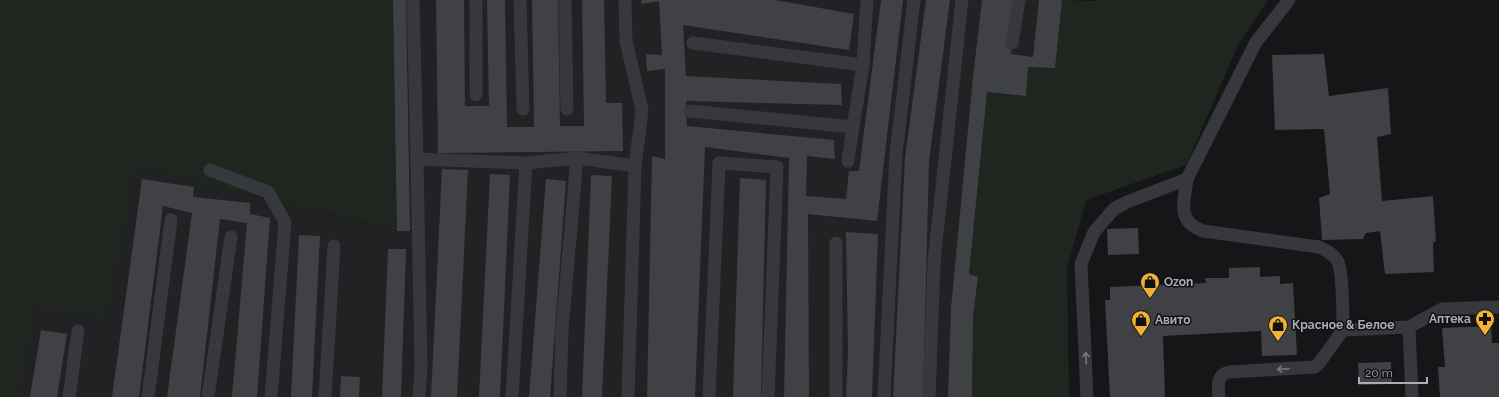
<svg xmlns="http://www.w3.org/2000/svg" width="1499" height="397" font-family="Raleway,sans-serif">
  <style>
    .built { fill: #222225 }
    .green { fill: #1e261f }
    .building { fill: #404145 }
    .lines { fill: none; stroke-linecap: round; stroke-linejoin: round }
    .lane { stroke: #37383d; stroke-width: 13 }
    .oneway { stroke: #757881 }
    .labels { text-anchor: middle; stroke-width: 3; stroke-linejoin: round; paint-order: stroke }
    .poi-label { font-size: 12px; font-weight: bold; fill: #a8adb8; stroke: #111113; text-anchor: start }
  </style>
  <rect width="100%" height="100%" fill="#161618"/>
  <!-- built -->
  <path class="built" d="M393,0H1062L1055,68L1026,96L988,92L969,274L978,277L973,317L972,397H18L32,306L108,319L135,167L396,231Z"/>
  <!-- green -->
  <g class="green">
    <path d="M0,0H393L397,231L135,167L108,319L33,307L18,397H0Z"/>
    <path d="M1062,0L1097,1L1098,0H1268L1238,45L1186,165L1086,200L1067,268L1069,397H972L973,317L978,277L969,274L987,92L1026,96L1028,67L1055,68Z"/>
  </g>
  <!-- building -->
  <g class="building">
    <path d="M393,0H406L410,231H397Z"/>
    <path d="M436,0H464L465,106H489L487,0H505L507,127H534L532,0H558L560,126H584L582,0H604L606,103H622L623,151L438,153Z"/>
    <path d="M641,0H775L854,14L849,50L683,25L686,76L841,84L842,105L686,101L687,126L834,140L835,159L807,156L806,196L846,199L849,171H859L881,0H903L877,221L808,214L809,397H784L789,158L705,147L695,397H647L652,156L665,159V69L647,71L646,54L662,55L659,1L642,4Z"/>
    <path d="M926,0H950L929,161L923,397H893L905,158Z"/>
    <path d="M982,0H1017L1011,54L1033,57L1039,0H1062L1055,68L1028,67L1026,96L987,92L969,274L978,277L973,317L972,397H948L951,308L973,77Z"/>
    <path d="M1324,54L1329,96L1388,88L1391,134L1377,137L1382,201L1433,196L1436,241L1433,243L1434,272L1385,274L1380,231L1366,233L1363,239L1322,240L1319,198L1330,194L1324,129L1275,130L1272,55Z"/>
    <path d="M442,169L468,170L457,397H431Z"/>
    <path d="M490,174L510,175L500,397H479Z"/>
    <path d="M591,175L612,176L602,397H582Z"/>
    <path d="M740,178L766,180L761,397H733Z"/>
    <path d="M142,179L194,187L193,197L250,203V214L270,218L257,397H232L247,223L220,219L200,397H167L192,213L163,206L139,397H112Z"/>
    <path d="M546,179L566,181L550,397H529Z"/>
    <path d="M1138,228L1139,254L1108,255L1107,229Z"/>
    <path d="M846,232L878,234L872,397H846L848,351Z"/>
    <path d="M299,235L320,236L312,397H291Z"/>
    <path d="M388,249H406L401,397H382Z"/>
    <path d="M1260,267V277L1280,276V284L1293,283L1297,355L1262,356L1261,331L1163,336L1165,397H1110L1105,300H1110V287L1206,283L1205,278H1229V268Z"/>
    <path d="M1491,326L1492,343H1499V397H1440L1438,367H1445L1442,328Z"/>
    <path d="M41,330L67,334L57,397H30Z"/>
    <path d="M1391,362L1392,384L1359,385L1358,363Z"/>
    <path d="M341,376L360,377L359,397H340Z"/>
  </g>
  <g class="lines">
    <!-- lane -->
    <g class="lane">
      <path d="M413,0L417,159L526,163"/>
      <path d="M520,0L523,109"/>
      <path d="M565,0L567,109"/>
      <path d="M625,0L626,41L642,110L635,166L628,397"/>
      <path d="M693,43L863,65"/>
      <path d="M1012,43L1019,0"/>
      <path d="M476,95V0"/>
      <path d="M690,111L853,127L863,65L867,0"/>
      <path d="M417,159L421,368L419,397"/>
      <path d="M848,161L853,127"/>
      <path d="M210,170L268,192L285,222L271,397"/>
      <path d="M1187,179C1184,203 1176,221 1203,231L1319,247C1326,250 1334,254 1338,262C1343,273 1343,316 1343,330L1409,327L1442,309L1499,307"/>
      <path d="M1409,327L1412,397"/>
      <path d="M69,397L78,331"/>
      <path d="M148,397L171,220"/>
      <path d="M208,397L231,237"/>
      <path d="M325,397L334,246"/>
      <path d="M512,397L526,163L577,158L635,166"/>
      <path d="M560,397L562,330L577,158"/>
      <path d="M709,397L719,163L777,167L768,397"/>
      <path d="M836,397V243"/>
      <path d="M884,397L896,154L914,0"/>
      <path d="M929,397L934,262L962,0"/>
      <path d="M1087,397L1081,264L1094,232L1114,209L1127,202L1187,179L1256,42L1289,0"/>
      <path d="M1219,397C1218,386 1216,375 1229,372L1315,367L1320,362L1343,330"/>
    </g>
  </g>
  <!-- one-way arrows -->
  <defs><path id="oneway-shaft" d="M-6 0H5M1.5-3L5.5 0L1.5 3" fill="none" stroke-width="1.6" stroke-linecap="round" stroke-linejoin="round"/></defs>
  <g class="oneway">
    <use href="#oneway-shaft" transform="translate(1086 358) rotate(-93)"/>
    <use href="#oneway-shaft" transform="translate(1283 369) rotate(177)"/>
  </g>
  <!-- icons -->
  <defs>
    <symbol id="shop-pin" viewBox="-11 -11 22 30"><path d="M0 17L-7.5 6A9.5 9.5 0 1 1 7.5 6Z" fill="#f2b134" stroke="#111113"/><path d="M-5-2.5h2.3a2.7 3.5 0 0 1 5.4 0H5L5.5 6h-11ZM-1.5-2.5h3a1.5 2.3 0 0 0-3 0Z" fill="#111"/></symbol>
    <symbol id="pharmacy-pin" viewBox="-11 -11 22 30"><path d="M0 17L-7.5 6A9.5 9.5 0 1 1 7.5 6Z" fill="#f2b134" stroke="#111113"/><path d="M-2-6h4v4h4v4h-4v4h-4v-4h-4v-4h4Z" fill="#111"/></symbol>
  </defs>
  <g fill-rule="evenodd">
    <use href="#shop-pin" x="1139" y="271" width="22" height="30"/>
    <use href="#pharmacy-pin" x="1474" y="308" width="22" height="30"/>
    <use href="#shop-pin" x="1130" y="309" width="22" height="30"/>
    <use href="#shop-pin" x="1267" y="314" width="22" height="30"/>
  </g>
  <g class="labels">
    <!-- poi labels -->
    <g class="poi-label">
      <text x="1164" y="286">Ozon</text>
      <text x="1471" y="323" text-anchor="end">Аптека</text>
      <text x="1155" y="324">Авито</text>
      <text x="1292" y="329">Красное &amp; Белое</text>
    </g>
  </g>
  <!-- scale -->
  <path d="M1359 377v6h68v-6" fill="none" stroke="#a8adb8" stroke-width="2"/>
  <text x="1365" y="377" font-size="12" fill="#a8adb8" stroke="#111113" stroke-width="3" paint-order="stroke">20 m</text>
</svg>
